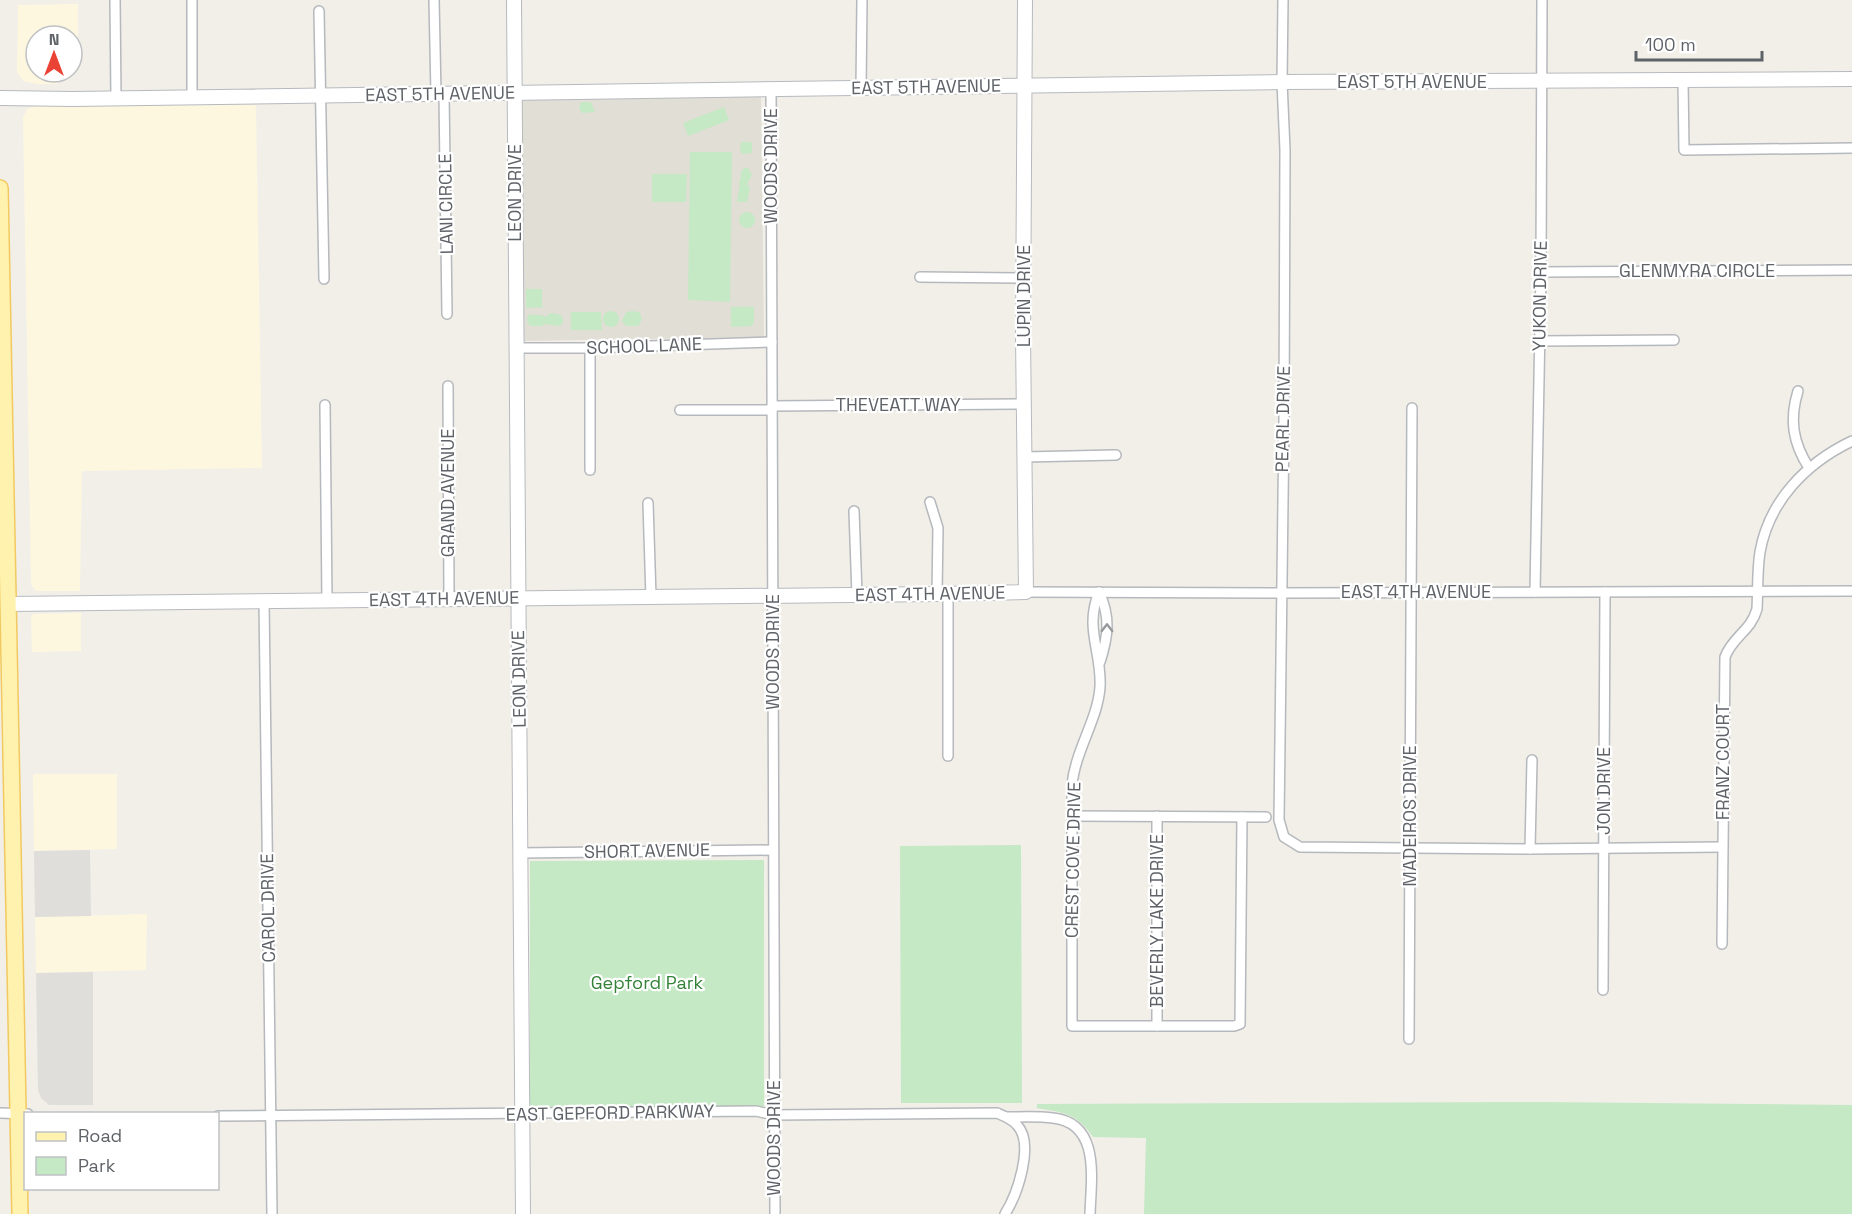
<svg xmlns="http://www.w3.org/2000/svg" width="1852" height="1214" font-family="'Space Grotesk',sans-serif">
  <style>
    .commercial { fill: #fef7e0 }
    .industrial { fill: #e0deda }
    .education { fill: #e1ded6 }
    .green { fill: #c5e8c5 }
    .lines { fill: none; stroke-linecap: round; stroke-linejoin: round }
    .street-casing { stroke: #b5b8bc; stroke-width: 12 }
    .secondary-casing { stroke: #b6babf; stroke-width: 16 }
    .primary-casing { stroke: #f2c960; stroke-width: 18 }
    .street { stroke: #fff; stroke-width: 9 }
    .secondary { stroke: #fff; stroke-width: 14 }
    .primary { stroke: #fff2af; stroke-width: 15 }
    .oneway { stroke: #979a9d }
    .labels { text-anchor: middle; stroke-width: 4.5; stroke-linejoin: round; paint-order: stroke }
    .street-label { font-size: 18px; fill: #5f6368; stroke: #fff }
    .park-label { font-size: 18px; fill: #348238; stroke: #fff }
  </style>
  <rect width="100%" height="100%" fill="#f1efe8"/>
  <!-- commercial -->
  <g class="commercial">
    <path d="M78,4V61H72V36H36V72H58V84H37L23,81L17,72L18,5Z"/>
    <path d="M37,105H256L262,468L82,471L80,591H36L31,585L23,118L27,109Z"/>
    <path d="M81,613V651L32,652L31,617L33,614Z"/>
    <path d="M117,774V849L34,851L33,774Z"/>
    <path d="M147,914L146,970L36,973L35,917Z"/>
  </g>
  <!-- industrial -->
  <g class="industrial">
    <path d="M90,850L91,916L35,917L34,851Z"/>
    <path d="M93,972V1105H49L41,1098L38,1090L36,973Z"/>
  </g>
  <!-- education -->
  <path class="education" d="M761,96L764,337L521,341L522,98Z"/>
  <!-- green -->
  <g class="green">
    <path d="M581,102H591L595,112L582,113L579,108Z"/>
    <path d="M724,107L729,120L688,136L683,123Z"/>
    <path d="M741,142H751L752,144V153L742,154L740,150Z"/>
    <path d="M690,152H732L730,302L688,300Z"/>
    <path d="M744,168H748L752,175L747,184L750,188L747,202H737L740,184L738,181H740L741,172Z"/>
    <path d="M652,174H687L686,202H652Z"/>
    <circle cx="747" cy="220" r="8"/>
    <path d="M526,289H542V305L544,307L526,308Z"/>
    <path d="M731,307H754V323L751,326L731,327Z"/>
    <path d="M632,311L639,312C643,318 642,321 638,326H626L622,321L626,312Z"/>
    <circle cx="611" cy="319" r="8"/>
    <path d="M571,312H601L602,330H571Z"/>
    <path d="M551,313L560,315L563,318V323L559,326L544,324L542,326H530L527,321L528,315H542L545,317Z"/>
    <path d="M1021,845L1022,1103H901L900,846Z"/>
    <path d="M764,860V1106L530,1107V861Z"/>
    <path d="M1539,1102L1852,1105V1214H1144L1146,1138L1093,1137C1076,1113 1065,1113 1037,1108V1104Z"/>
  </g>
  <g class="lines">
    <defs>
      <g id="street">
        <path d="M115,0L116,98"/>
        <path d="M192,0V97"/>
        <path d="M434,0L436,94"/>
        <path d="M1283,0L1282,82L1285,150L1284,420L1279,820L1284,837L1300,847L1530,849L1722,847"/>
        <path d="M319,11L324,279"/>
        <path d="M1683,80L1684,150L1852,148"/>
        <path d="M861,88L862,0"/>
        <path d="M771,89L775,1214"/>
        <path d="M444,94L447,314"/>
        <path d="M1541,272L1852,270"/>
        <path d="M920,277L1023,278"/>
        <path d="M1539,341L1674,340"/>
        <path d="M516,348H590L772,342"/>
        <path d="M448,386L449,599"/>
        <path d="M1798,391C1789,420 1793,443 1809,468"/>
        <path d="M325,405L327,601"/>
        <path d="M772,406L1024,404"/>
        <path d="M680,410H772"/>
        <path d="M1024,457L1116,455"/>
        <path d="M590,470V348"/>
        <path d="M930,502L938,528L937,594"/>
        <path d="M648,503L651,597"/>
        <path d="M854,511L857,595"/>
        <path d="M1026,592L1280,593L1852,591"/>
        <path d="M1099,592C1084,629 1102,651 1100,687C1098,719 1075,751 1072,785V1026H1234L1240,1024L1242,817"/>
        <path d="M1099,592C1111,617 1108,637 1100,662"/>
        <path d="M1535,592L1541,272L1542,0"/>
        <path d="M948,594V756"/>
        <path d="M264,601L272,1214"/>
        <path d="M1073,816L1266,817"/>
        <path d="M1157,816V1026"/>
        <path d="M1530,849L1532,760"/>
        <path d="M520,853L773,850"/>
        <path d="M1722,944L1725,657C1733,636 1751,631 1757,609C1758,590 1757,571 1760,552C1769,501 1806,463 1852,441"/>
        <path d="M1603,990L1605,592"/>
        <path d="M1409,1039L1412,408"/>
        <path d="M0,1113L28,1114"/>
        <path d="M218,1116L756,1111L774,1115L997,1113C1004,1116 1012,1119 1017,1125C1035,1144 1017,1195 1005,1214"/>
        <path d="M1007,1117C1022,1117 1038,1116 1053,1118C1101,1123 1091,1180 1090,1214"/>
      </g>
      <g id="secondary">
        <path d="M514,0L523,1214"/>
        <path d="M0,98L73,99L1282,82L1852,79"/>
        <path d="M8,604L937,594L1026,592L1023,336L1025,0"/>
      </g>
      <path id="primary" d="M0,188L20,1214"/>
    </defs>
    <!-- street casing -->
    <use href="#street" class="street-casing"/>
    <!-- secondary casing -->
    <use href="#secondary" class="secondary-casing"/>
    <!-- primary casing -->
    <use href="#primary" class="primary-casing"/>
    <!-- street -->
    <use href="#street" class="street"/>
    <!-- secondary -->
    <use href="#secondary" class="secondary"/>
    <!-- primary -->
    <use href="#primary" class="primary"/>
  </g>
  <!-- one-way arrows -->
  <defs><path id="oneway-chevron" d="M-2-3.5L2.5 0L-2 3.5" fill="none" stroke-width="1.6" stroke-linecap="round" stroke-linejoin="round" transform="scale(1.5)"/></defs>
  <use class="oneway" href="#oneway-chevron" transform="translate(1107 628) rotate(-90)"/>
  <g class="labels">
    <!-- street labels -->
    <g class="street-label">
      <text x="1412" y="88">EAST 5TH AVENUE</text>
      <text transform="translate(926 87) rotate(-1)" y="6">EAST 5TH AVENUE</text>
      <text transform="translate(440 94) rotate(-1)" y="6">EAST 5TH AVENUE</text>
      <text transform="translate(771 166) rotate(-90)" y="6">WOODS DRIVE</text>
      <text transform="translate(515 193) rotate(-90)" y="6">LEON DRIVE</text>
      <text transform="translate(446 204) rotate(-91)" y="6">LANI CIRCLE</text>
      <text x="1697" y="277">GLENMYRA CIRCLE</text>
      <text transform="translate(1024 296) rotate(-90)" y="6">LUPIN DRIVE</text>
      <text transform="translate(1540 296) rotate(-89)" y="6">YUKON DRIVE</text>
      <text transform="translate(644 346) rotate(-2)" y="6">SCHOOL LANE</text>
      <text x="898" y="411">THEVEATT WAY</text>
      <text transform="translate(1283 419) rotate(-89)" y="6">PEARL DRIVE</text>
      <text transform="translate(448 493) rotate(-90)" y="6">GRAND AVENUE</text>
      <text x="1416" y="598">EAST 4TH AVENUE</text>
      <text transform="translate(930 594) rotate(-1)" y="6">EAST 4TH AVENUE</text>
      <text transform="translate(444 599) rotate(-1)" y="6">EAST 4TH AVENUE</text>
      <text transform="translate(773 652) rotate(-90)" y="6">WOODS DRIVE</text>
      <text transform="translate(519 679) rotate(-91)" y="6">LEON DRIVE</text>
      <text transform="translate(1723 762) rotate(-90)" y="6">FRANZ COURT</text>
      <text transform="translate(1604 791) rotate(-90)" y="6">JON DRIVE</text>
      <text transform="translate(1410 816) rotate(-90)" y="6">MADEIROS DRIVE</text>
      <text transform="translate(647 851) rotate(-1)" y="6">SHORT AVENUE</text>
      <text transform="translate(1073 860) rotate(-89)" y="6">CREST COVE DRIVE</text>
      <text transform="translate(268 908) rotate(-91)" y="6">CAROL DRIVE</text>
      <text transform="translate(1157 921) rotate(-90)" y="6">BEVERLY LAKE DRIVE</text>
      <text transform="translate(610 1113) rotate(-1)" y="6">EAST GEPFORD PARKWAY</text>
      <text transform="translate(774 1138) rotate(-90)" y="6">WOODS DRIVE</text>
    </g>
    <!-- park labels -->
    <g class="park-label">
      <text x="647" y="989">Gepford Park</text>
    </g>
  </g>
  <!-- legend -->
  <rect x="24" y="1112" width="195" height="78" fill="#ffffff" stroke="#bfc1c3" stroke-width="1.5"/>
  <rect x="36" y="1132" width="30" height="9" fill="#fff2af" stroke="#bfc1c3" stroke-width="1.5"/>
  <text x="78" y="1142" font-size="18" fill="#5f6368">Road</text>
  <rect x="36" y="1157" width="30" height="18" fill="#c5e8c5" stroke="#bfc1c3" stroke-width="1.5"/>
  <text x="78" y="1172" font-size="18" fill="#5f6368">Park</text>
  <!-- north arrow -->
  <g transform="translate(54 54)"><circle r="28" fill="#ffffff" stroke="#bfc1c3" stroke-width="1.5"/>
  <path d="M0-4.5L10 22L0 15L-10 22Z" fill="#ea4335"/>
  <text y="-9" font-size="16" font-weight="bold" text-anchor="middle" fill="#5f6368">N</text>
  </g>
  <!-- scale -->
  <path d="M1636 51v9h126v-9" fill="none" stroke="#5f6368" stroke-width="3"/>
  <text x="1645" y="51" font-size="18" fill="#5f6368" stroke="#ffffff" stroke-width="4.5" paint-order="stroke">100 m</text>
</svg>
